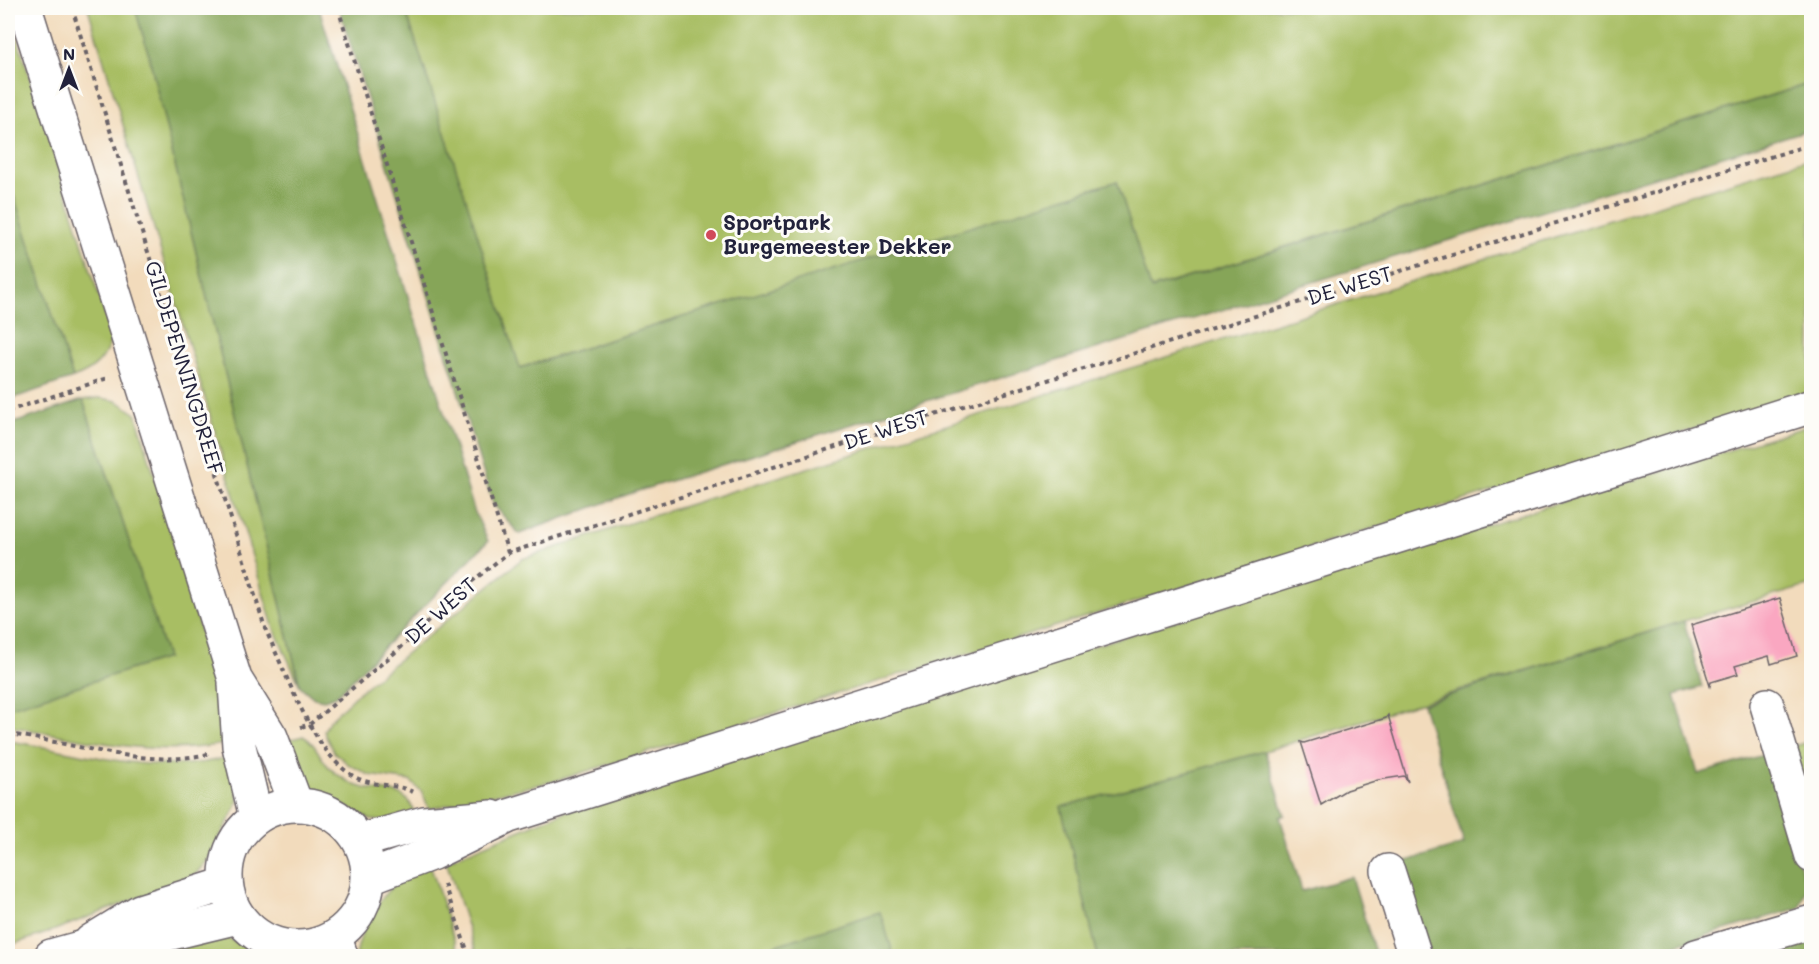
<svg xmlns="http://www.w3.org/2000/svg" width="1819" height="964" font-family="Mali,sans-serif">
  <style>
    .green { fill: #a8be63; stroke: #65704f; stroke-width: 1.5 }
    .forest { fill: #86a559; stroke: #54644a; stroke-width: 1.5 }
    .building { fill: #faa7c1 }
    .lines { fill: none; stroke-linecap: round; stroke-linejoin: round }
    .minor-casing { stroke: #6b6368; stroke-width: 36 }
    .major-casing { stroke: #6b6368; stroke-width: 36 }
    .path { stroke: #6b6368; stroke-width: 4; stroke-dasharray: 4.5 4.5; stroke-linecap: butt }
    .minor { stroke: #fff; stroke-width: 33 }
    .major { stroke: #fff; stroke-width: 33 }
    .poi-dot { fill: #d1495b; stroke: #fdfcf7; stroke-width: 2 }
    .labels { text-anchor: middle; stroke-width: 6; stroke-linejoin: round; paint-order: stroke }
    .poi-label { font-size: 21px; font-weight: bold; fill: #22223b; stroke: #fdfcf7; text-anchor: start }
    .street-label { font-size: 21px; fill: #22223b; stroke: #fdfcf7 }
  </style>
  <rect width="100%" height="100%" fill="#fdfcf7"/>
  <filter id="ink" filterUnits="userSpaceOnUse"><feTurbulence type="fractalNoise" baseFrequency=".0167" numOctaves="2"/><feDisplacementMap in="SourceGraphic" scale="12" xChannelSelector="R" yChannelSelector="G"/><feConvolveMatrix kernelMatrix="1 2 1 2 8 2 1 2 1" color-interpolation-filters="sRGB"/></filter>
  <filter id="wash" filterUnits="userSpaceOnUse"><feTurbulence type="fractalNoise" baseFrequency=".008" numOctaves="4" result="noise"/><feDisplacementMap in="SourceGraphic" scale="24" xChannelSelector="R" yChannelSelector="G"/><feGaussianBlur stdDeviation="1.35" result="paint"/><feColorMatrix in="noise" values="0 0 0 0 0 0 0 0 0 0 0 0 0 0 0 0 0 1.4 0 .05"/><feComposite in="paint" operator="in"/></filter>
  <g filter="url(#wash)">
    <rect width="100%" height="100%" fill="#f2dbbc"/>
    <!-- green -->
    <g class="green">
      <path d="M8,8L112,337C105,360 95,370 73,378L8,178Z"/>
      <path d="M88,8H135L148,52L300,686L273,626Z"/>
      <path d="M405,8H1811V83L1150,289L1117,182L519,368Z"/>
      <path d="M1811,158V393L555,781L429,809L422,792L410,781L369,775L348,764L334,752L326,737L324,731L329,721L359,692L522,559L639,520Z"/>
      <path d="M100,398L117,401L136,414L197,618L228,743C153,759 83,738 8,726V708L167,658L83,400Z"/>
      <path d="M1811,425V585L1684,621L1265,751L1062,807L1098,956H894L880,913L754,953L755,956H477L446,861L564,812L798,737Z"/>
      <path d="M303,736C314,742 317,751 324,761C330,770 340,777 349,782C376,798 404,780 415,814L383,821L371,820L305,785L288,740Z"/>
      <path d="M8,741C82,751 158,779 232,756L238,800L235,809L207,861L193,877L47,933L8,946Z"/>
      <path d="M1811,741V809L1792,747Z"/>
      <path d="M430,864L459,956H356C360,928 381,893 404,876C411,871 422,868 430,864Z"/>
      <path d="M215,933L244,945L261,956H115Z"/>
    </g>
    <!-- forest -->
    <g class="forest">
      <path d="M135,8H319L474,510L488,541L336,696L324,700L314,698L300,686L148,52Z"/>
      <path d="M339,8H405L520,368L1117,181L1151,289L1811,83V129L910,406L632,493L519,534L493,504Z"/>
      <path d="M8,178L73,378L8,400Z"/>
      <path d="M83,400L167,658L8,708V425Z"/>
      <path d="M1684,621L1702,687L1675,695L1698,774L1767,754L1807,888L1799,908L1637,956H1430L1400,863L1464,844L1422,704Z"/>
      <path d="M1265,751L1285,815L1280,817L1302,891L1352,877L1376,956H1098L1061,807Z"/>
      <path d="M880,912L894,956H755L754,952Z"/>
      <path d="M1811,935V956H1736Z"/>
    </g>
    <g id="blocks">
      <!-- building -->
      <g class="building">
        <path d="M1780,598L1797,656L1771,664L1769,656L1735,666L1738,674L1711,682L1710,686L1691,625Z"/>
        <path d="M1388,715L1408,782L1404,776L1378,780L1346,790L1321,805L1301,742L1304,743L1386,718Z"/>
      </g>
    </g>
  </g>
  <g filter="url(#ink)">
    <use href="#blocks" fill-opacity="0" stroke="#6b6368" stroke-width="1.5"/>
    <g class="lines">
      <defs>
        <g id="minor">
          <path d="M1767,705L1812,856"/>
          <path d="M1388,871L1415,956"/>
          <path d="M335,937L341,956"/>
          <path d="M298,948L302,956"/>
          <path d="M1696,956L1812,922"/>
        </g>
        <g id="major">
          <path d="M25,8L235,679L271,737L296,804"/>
          <path d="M235,684L239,746L256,817"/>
          <circle cx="297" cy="876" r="71"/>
          <path d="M360,841L424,823L492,817"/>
          <path d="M370,877L433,853L509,816L1812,406"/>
          <path d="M91,941L140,911L226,884"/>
          <path d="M51,956L80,948L147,939L238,917"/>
        </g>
      </defs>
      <!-- minor casing -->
      <use href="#minor" class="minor-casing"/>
      <!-- major casing -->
      <use href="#major" class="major-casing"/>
      <!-- path -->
      <g class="path">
        <path d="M72,8L266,631C287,674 313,754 355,777C374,787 395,783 413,792"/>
        <path d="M338,8L508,553"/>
        <path d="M8,411L108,378"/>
        <path d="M301,727L310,724L405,644L456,594L508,553L928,417L1812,144"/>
        <path d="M8,734C73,742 143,769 208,754"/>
        <path d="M444,884L469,956"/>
      </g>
      <!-- minor -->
      <use href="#minor" class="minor"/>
      <!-- major -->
      <use href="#major" class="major"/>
    </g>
  </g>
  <!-- markers -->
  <circle class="poi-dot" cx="711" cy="235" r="6"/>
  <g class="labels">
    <!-- poi labels -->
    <g class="poi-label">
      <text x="723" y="230">Sportpark<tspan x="723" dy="24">Burgemeester Dekker</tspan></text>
    </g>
    <!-- street labels -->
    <g class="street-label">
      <text transform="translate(1350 286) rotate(-17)" y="7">DE WEST</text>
      <text transform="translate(184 368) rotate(73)" y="7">GILDEPENNINGDREEF</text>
      <text transform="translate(886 430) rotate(-18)" y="7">DE WEST</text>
      <text transform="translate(441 611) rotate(-42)" y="7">DE WEST</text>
    </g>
  </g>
  <!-- margin -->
  <rect width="1819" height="964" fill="none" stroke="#fdfcf7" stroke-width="30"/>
  <!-- north arrow -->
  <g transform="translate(69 69)" stroke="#fdfcf7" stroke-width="4.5" paint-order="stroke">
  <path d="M0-4.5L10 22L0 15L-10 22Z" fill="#22223b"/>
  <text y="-9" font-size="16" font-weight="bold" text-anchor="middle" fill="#22223b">N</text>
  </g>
</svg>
